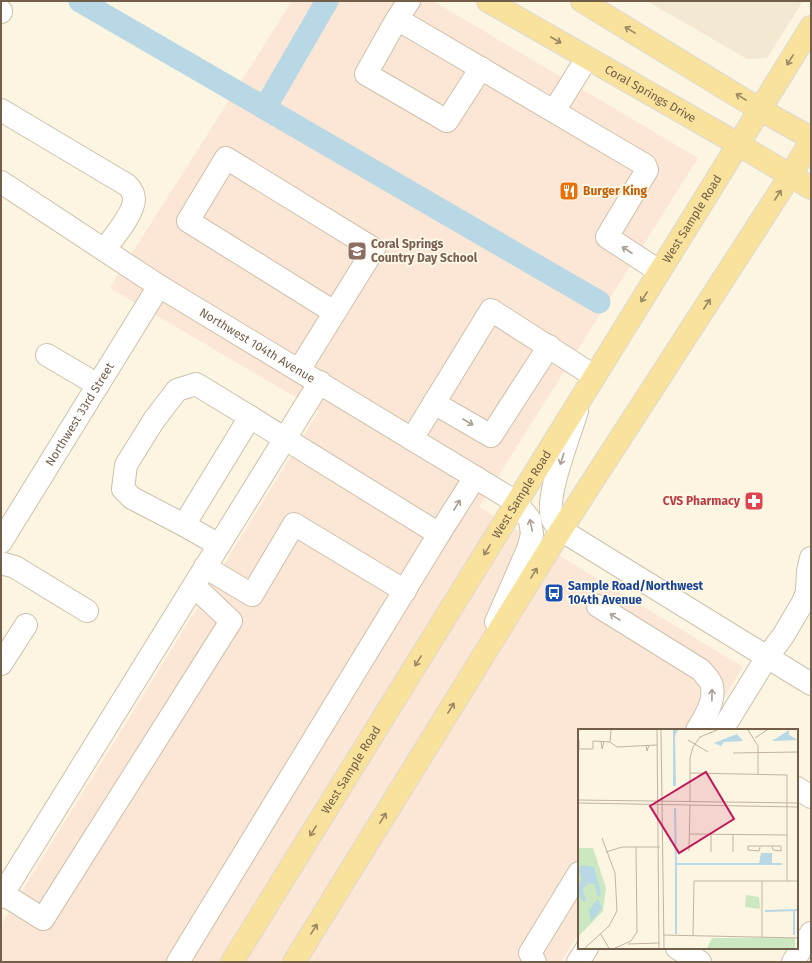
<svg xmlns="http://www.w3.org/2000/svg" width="812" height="963" font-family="'Fira Sans',sans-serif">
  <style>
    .residential { fill: #f3e8d1 }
    .commercial { fill: #fce7d6 }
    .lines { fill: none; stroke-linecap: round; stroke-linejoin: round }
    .canal { stroke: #b7d8e4; stroke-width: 23 }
    .minor-casing { stroke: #cec0ac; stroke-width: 24 }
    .major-casing { stroke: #ddd8d3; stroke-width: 24 }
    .minor { stroke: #fff; stroke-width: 22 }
    .major { stroke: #f9e39c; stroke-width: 22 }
    .oneway { stroke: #9a8662 }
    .oneway2 { stroke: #aa9e92 }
    .labels { text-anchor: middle; stroke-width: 3.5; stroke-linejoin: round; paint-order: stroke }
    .street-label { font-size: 12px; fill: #725e49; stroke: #fff9e8 }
    .food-label { font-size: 12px; font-weight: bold; fill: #c56008; stroke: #fff9e8; text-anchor: start }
    .education-label { font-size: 12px; font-weight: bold; fill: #785e54; stroke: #fff9e8; text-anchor: start }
    .health-label { font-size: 12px; font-weight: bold; fill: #be3a42; stroke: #fff9e8; text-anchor: end }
    .transit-label { font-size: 12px; font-weight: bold; fill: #164399; stroke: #fff9e8; text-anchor: start }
    .inset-river { fill: none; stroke: #b7d8e4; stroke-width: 2 }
    .inset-road { fill: none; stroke: #c1b4a0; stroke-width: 1 }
    .view { fill: #c2185b; fill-opacity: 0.15; stroke: #c2185b; stroke-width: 2 }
    .inset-edge { fill: none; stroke: #725e49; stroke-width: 2 }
  </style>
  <rect width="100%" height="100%" fill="#fcf5e2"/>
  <!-- residential -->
  <path class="residential" d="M647,1H803L767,58L747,59Z"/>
  <!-- commercial -->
  <path class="commercial" d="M292,1H433L698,158L479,507L743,667L704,730H579V933L561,962H1V925L319,411L110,288Z"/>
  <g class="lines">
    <!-- canal -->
    <g class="canal">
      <path d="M80,1L599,302"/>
      <path d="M265,108L327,1"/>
    </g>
    <defs>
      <g id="minor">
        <path d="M409,1L397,19L645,165L647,170L607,237L659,271"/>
        <path d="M1,12V11"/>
        <path d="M397,19L366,74L447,121L481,68"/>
        <path d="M1,110L127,185C131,189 134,193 134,199C134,214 113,238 104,250"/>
        <path d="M554,111L587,58"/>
        <path id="s1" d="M1,182L159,286L516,502L530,520L532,534L528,549L496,622"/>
        <path d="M47,355L98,385"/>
        <path d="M299,370L374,249L226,158L188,221L334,312"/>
        <path d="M434,403L491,436L549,346"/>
        <path d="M577,411C570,435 545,496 552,518C553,522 558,527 561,530L811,684"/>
        <path d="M412,439L491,310L594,376"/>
        <path d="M184,525L132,498L123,489L126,465L154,420L177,390L196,384L250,417"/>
        <path d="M439,534L475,477"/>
        <path id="s2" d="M1,542L159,286"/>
        <path d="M1,563L15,567L87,611"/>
        <path d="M205,567L252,595L294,524L405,591"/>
        <path d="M598,606L701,670C704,674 711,680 712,686C715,702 705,717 697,730"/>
        <path d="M1,664L26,625"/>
        <path d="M722,730L767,657L783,636L803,602L807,592L808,571L811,558"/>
        <path d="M797,788L811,797"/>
        <path d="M3,894L43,919L231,621L194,586"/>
        <path d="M1,897L320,382"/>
        <path d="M677,948L700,962"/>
        <path d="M178,962L439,534L250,417L184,525L219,545"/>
        <path d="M535,962L530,953L579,873"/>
        <path d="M578,962L587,948"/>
        <path d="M793,962L811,933"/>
      </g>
      <g id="major">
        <path id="s3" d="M488,1L738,144L811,188"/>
        <path d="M582,1L759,109L811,138"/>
        <path id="s4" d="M232,962L811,27"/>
        <path d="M294,962L561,530L790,176L811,141"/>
      </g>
    </defs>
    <!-- minor casing -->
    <use href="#minor" class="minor-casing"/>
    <!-- major casing -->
    <use href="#major" class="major-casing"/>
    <!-- minor -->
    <use href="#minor" class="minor"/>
    <!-- major -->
    <use href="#major" class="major"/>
  </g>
  <!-- one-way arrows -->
  <defs><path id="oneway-shaft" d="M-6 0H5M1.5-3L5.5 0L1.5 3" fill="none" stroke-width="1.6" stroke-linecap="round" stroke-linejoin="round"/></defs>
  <g class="oneway">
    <use href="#oneway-shaft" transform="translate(630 30) rotate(-149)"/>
    <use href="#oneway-shaft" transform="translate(556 40) rotate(30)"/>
    <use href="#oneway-shaft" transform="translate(790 60) rotate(122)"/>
    <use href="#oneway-shaft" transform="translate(741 97) rotate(-148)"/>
    <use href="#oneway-shaft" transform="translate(778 195) rotate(-57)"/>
    <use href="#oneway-shaft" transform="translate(644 297) rotate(122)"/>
    <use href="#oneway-shaft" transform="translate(707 304) rotate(-57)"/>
    <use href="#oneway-shaft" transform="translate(487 550) rotate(122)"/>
    <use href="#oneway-shaft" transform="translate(534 573) rotate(-58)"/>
    <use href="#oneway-shaft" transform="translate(418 661) rotate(122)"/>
    <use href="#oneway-shaft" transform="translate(451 708) rotate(-58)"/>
    <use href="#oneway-shaft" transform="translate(383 818) rotate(-58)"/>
    <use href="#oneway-shaft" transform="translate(313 831) rotate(122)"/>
    <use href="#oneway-shaft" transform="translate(314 929) rotate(-58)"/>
  </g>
  <g class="oneway2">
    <use href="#oneway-shaft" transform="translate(627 250) rotate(-147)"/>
    <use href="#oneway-shaft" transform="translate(468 422) rotate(30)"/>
    <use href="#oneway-shaft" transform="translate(562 459) rotate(108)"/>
    <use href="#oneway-shaft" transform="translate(457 505) rotate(-58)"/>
    <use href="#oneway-shaft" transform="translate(531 525) rotate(-102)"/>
    <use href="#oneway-shaft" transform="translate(615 617) rotate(-148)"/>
    <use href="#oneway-shaft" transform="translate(712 695) rotate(-89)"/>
  </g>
  <!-- icons -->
  <defs>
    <symbol id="restaurant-square" viewBox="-11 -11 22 22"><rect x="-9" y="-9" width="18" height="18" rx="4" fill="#e8710a" stroke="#fff9e8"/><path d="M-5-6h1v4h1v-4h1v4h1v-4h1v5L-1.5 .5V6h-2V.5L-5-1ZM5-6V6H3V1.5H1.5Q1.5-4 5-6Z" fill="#fff"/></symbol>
    <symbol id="school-square" viewBox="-11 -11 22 22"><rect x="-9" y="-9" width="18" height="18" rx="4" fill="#8d6e63" stroke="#fff9e8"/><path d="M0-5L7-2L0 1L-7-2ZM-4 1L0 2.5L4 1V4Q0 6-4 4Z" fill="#fff"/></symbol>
    <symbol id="pharmacy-square" viewBox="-11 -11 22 22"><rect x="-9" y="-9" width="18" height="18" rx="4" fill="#e0444e" stroke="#fff9e8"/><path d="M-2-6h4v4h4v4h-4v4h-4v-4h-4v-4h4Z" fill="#fff"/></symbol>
    <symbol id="bus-square" viewBox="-11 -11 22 22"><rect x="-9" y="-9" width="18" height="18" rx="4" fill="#1a4fb4" stroke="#fff9e8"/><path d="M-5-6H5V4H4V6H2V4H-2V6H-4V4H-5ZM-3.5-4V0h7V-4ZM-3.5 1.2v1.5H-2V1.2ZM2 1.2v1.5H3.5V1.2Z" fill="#fff"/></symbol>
  </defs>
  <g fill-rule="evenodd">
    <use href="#restaurant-square" x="558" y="180" width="22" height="22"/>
    <use href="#school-square" x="346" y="240" width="22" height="22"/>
    <use href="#pharmacy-square" x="743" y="490" width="22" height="22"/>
    <use href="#bus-square" x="543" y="582" width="22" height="22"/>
  </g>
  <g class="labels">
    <!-- street labels -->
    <g class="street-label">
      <text dy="4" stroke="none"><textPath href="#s3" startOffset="187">Coral Springs Drive</textPath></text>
      <text dy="4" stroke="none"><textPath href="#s4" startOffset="874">West Sample Road</textPath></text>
      <text dy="4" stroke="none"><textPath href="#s1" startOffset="304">Northwest 104th Avenue</textPath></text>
      <text dy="4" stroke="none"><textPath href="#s2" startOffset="150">Northwest 33rd Street</textPath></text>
      <text dy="4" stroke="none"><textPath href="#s4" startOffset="550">West Sample Road</textPath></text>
      <text dy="4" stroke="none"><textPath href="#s4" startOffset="226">West Sample Road</textPath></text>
    </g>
    <!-- food labels -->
    <g class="food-label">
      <text x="583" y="195">Burger King</text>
    </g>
    <!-- education labels -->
    <g class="education-label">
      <text x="371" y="248">Coral Springs<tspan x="371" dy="14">Country Day School</tspan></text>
    </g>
    <!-- health labels -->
    <g class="health-label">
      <text x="740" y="505">CVS Pharmacy</text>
    </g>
    <!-- transit labels -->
    <g class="transit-label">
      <text x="568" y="590">Sample Road/Northwest<tspan x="568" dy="14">104th Avenue</tspan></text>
    </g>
  </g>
  <!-- overview -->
  <g transform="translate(578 729)">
    <rect width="220" height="220" fill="#fcf5e2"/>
    <path d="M0,119H15L28,159L25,182L0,208ZM168,166L181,168L182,180L167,178ZM134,209H217V219H129Z" fill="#cce8c1"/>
    <path d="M95,1H100L97,7L98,57H95ZM211,1V6L220,11L194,12ZM159,5L165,12L146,13L143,17L136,14ZM183,124H194V135H181ZM3,136L16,138L23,164L22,168L19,167L17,155L10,154L5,160L8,171L5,173L0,163V157L4,151L1,142ZM20,170L24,179L13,193L11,181Z" fill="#b7d8e4"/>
    <path class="inset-river" d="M97,79L98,135H204M98,135V205M187,182L220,181M216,206V181"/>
    <path class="inset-road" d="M79,1L81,219M83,1L86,219M170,1L180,17V45M177,9L189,1M1,11V20H15V12L32,13L39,18L79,16M110,11L130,23M23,12L24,20L26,13M32,13L33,1M68,16L69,22L71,16M155,24L220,23M112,44L209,46V152M0,71L220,74M112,72V29L115,18L122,8L139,1M0,74L220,78M112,105L209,106M182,118L181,122L170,121V117H203V122L195,121L194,117M111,122L112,76M28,123L44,118H82M133,123V105M155,123V105M22,204L31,219M85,206L220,209M115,207L116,152H220M184,208V152M50,215L81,214M7,219L31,197L39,182L37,144L24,109M37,219L53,212L59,203L58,118"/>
    <path class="view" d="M128,43L156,90L101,124L72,77Z"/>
    <rect width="220" height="220" class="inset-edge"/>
  </g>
  <!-- border -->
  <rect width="812" height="963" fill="none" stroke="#725e49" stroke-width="4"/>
</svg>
